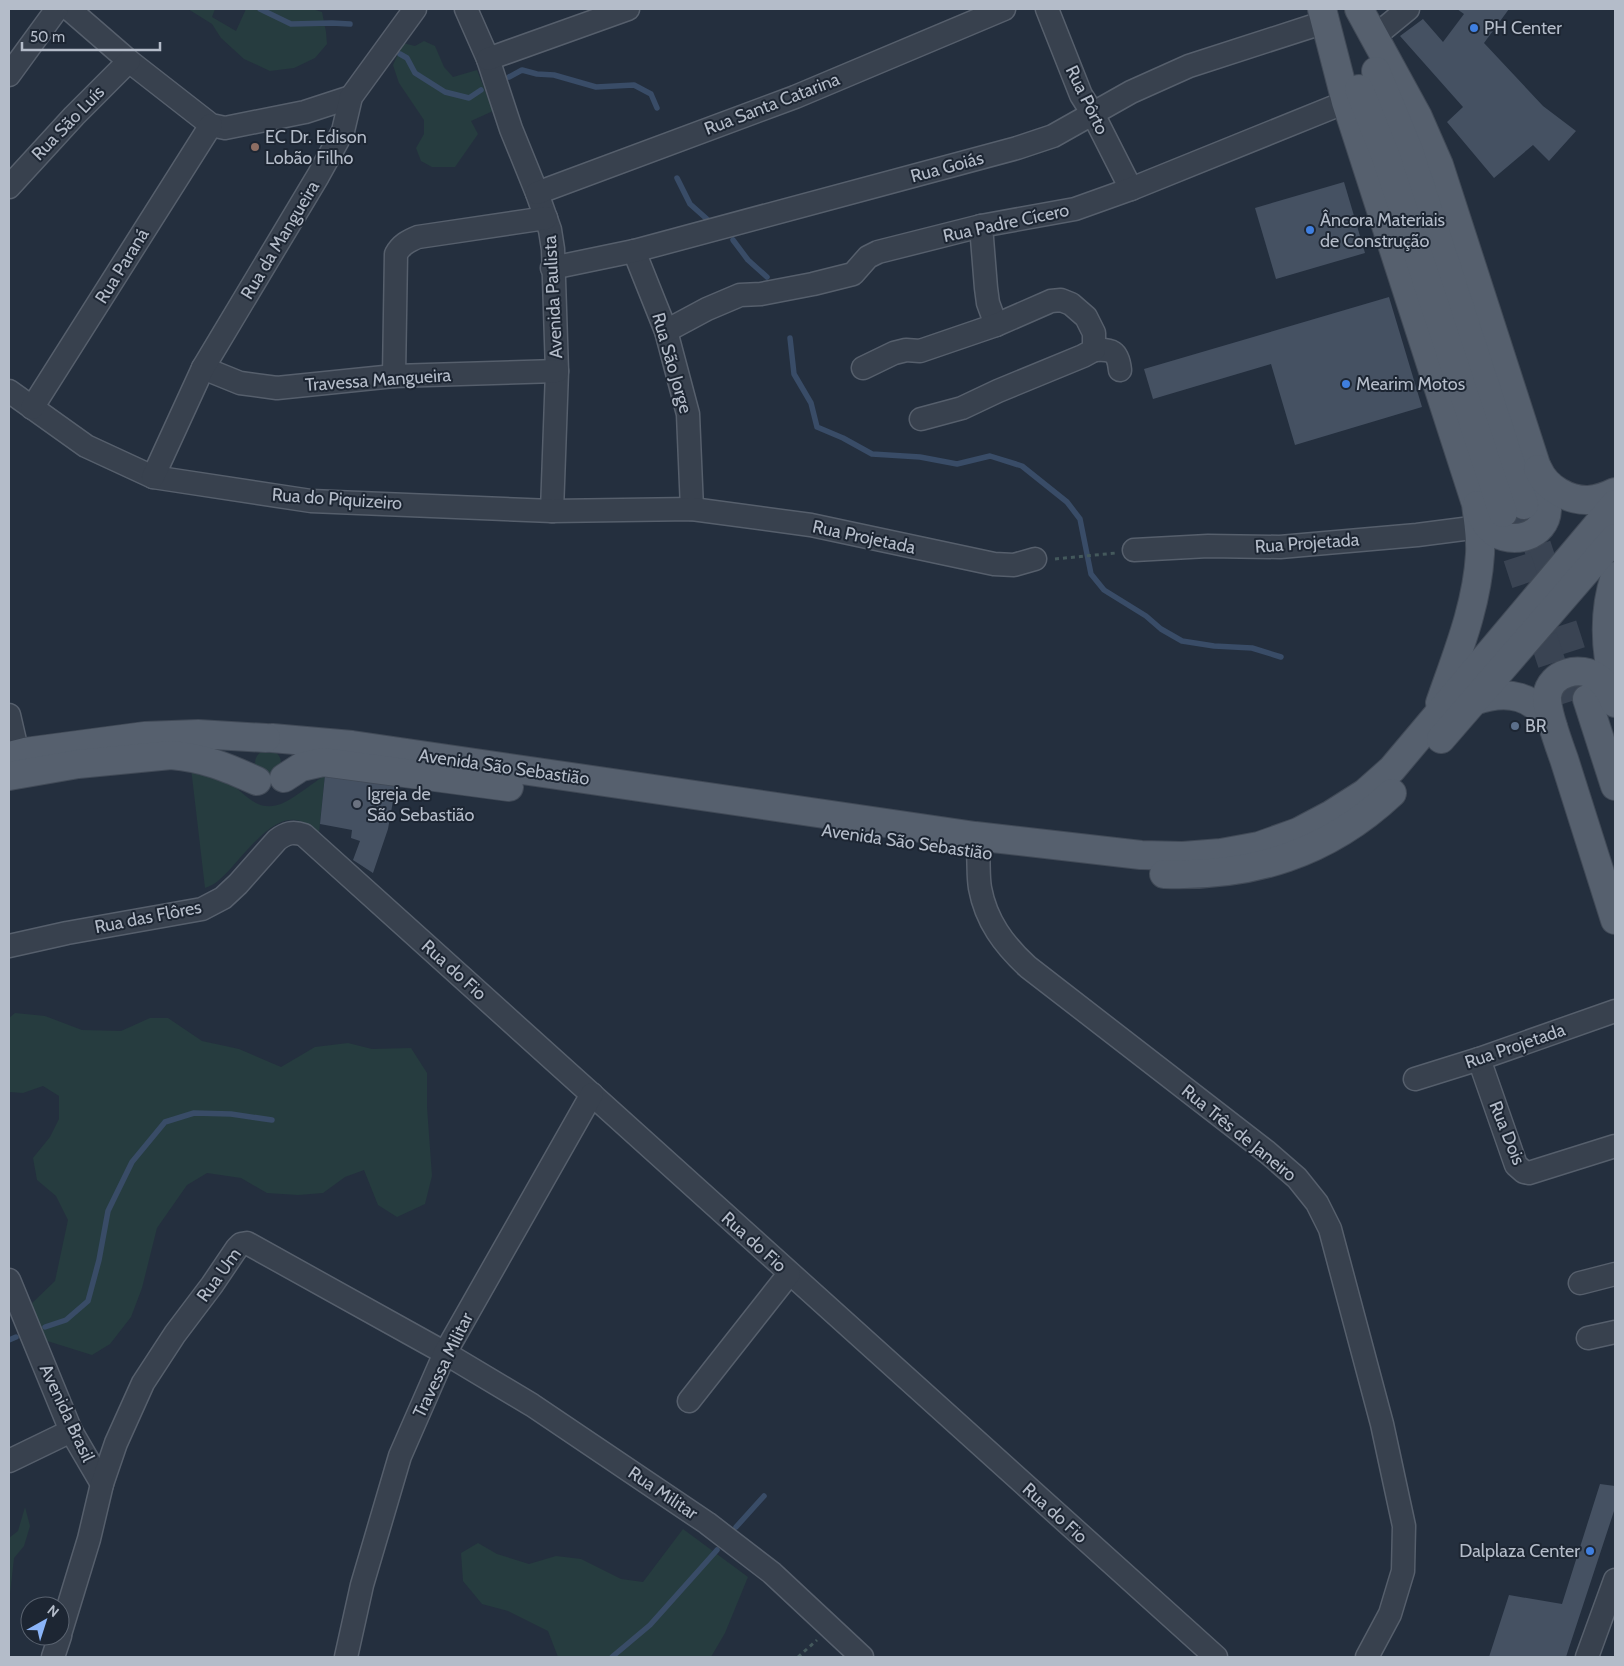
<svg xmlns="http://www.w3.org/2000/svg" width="1624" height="1666" font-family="Cabin,sans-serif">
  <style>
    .green { fill: #263c3f }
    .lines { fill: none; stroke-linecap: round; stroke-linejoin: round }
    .stream { stroke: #394c67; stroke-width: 5.5 }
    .building { fill: #455162 }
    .major-tunnel { stroke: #3a4453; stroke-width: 28; stroke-dasharray: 28 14; stroke-linecap: butt }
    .minor-casing { stroke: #565f6c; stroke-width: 25 }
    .major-casing { stroke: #414a57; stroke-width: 30 }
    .path { stroke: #44595c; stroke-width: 3; stroke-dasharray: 4 4; stroke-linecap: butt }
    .minor { stroke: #38414e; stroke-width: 22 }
    .major { stroke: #56606e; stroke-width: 28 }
    .shop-dot { fill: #3f7fe0; stroke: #1d2633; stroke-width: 2 }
    .education-dot { fill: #8d6e63; stroke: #1d2633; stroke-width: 2 }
    .service-dot { fill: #5c6f8a; stroke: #1d2633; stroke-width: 2 }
    .worship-dot { fill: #6b7280; stroke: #1d2633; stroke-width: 2 }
    .labels { text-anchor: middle; stroke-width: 4; stroke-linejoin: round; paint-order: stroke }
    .poi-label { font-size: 18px; fill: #b4bcc9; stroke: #1d2633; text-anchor: start }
    .street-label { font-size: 18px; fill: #b4bcc9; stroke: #1d2633 }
  </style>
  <rect width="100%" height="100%" fill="#242f3e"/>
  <!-- green -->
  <g class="green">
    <path d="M188,9H215L212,17L236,31L246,9H312L322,12L326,32L327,44L315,58L294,68L270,71L244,59L221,38L212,24Z"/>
    <path d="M424,41L435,46L444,67L453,77L477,70L493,111L471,121L478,134L455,167H432L421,161L416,148L424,134V120L399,83L393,65L403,43L415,46Z"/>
    <circle cx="268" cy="763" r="13"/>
    <path d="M191,768C200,771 212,772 220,776C242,787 254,816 283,803C296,797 313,783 325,775L319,833C312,828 304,821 296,820C268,815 238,865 219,880C215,884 210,886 205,888Z"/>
    <path d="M15,1013L45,1016L82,1030L121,1031L150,1018H168L202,1041L239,1049L281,1067L315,1047L348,1043L372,1049L411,1048L427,1073V1107L432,1176L425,1204L397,1217L378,1205L364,1170L345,1177L323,1193L298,1195L267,1193L241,1178L207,1173L187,1185L157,1228L142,1288L131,1317L110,1344L92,1355L44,1340L30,1305L55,1281L68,1220L56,1196L37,1180L33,1158L50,1137L59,1119V1096L43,1086L23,1093L9,1092V1018Z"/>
    <path d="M25,1507L30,1526L24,1546L14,1558L9,1603V1538L18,1531Z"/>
    <path d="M683,1529L748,1577L725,1633L711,1657H558L548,1631L508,1611L482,1604L463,1581L461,1553L478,1543L497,1554L529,1564L556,1556L581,1559L621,1579L643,1582Z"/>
  </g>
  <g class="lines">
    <!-- stream -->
    <g class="stream">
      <path d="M260,9L291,24L332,23L350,24"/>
      <path d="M400,54L407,58L415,73L445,92L469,98L481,90"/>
      <path d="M509,77L522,70L537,74L554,75L596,87L634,85L651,94L657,108"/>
      <path d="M677,178L690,204L708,220"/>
      <path d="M733,240L748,260L767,277"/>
      <path d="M790,338L794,374L811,403L817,427L843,438L872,454L920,457L957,464L990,456L1022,466L1067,502L1080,519L1091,574L1104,590L1146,616L1161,629L1182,641L1214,646L1252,648L1281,657"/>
      <path d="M45,1327L66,1320L88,1301L99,1260L108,1211L132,1162L165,1122L194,1113L231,1114L272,1120"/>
      <path d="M9,1340L16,1337"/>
      <path d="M736,1527L764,1496"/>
      <path d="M612,1657L650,1625L717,1550"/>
    </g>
  </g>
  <!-- building -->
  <g class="building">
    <path d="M1457,9H1509L1484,43L1543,106L1576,131L1549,161L1533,145L1494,178L1447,122L1463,107L1400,36L1423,19L1443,42L1464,14Z"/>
    <path d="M1344,182L1365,253L1276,279L1255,208Z"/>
    <path d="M1389,297L1422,407L1295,445L1271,364L1153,399L1144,369Z"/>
    <path d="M325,775L396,784L388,829L373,873L353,860L360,841L351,838L352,830L320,824Z"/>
    <path d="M1600,1484L1615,1486V1508L1566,1657H1489L1509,1595L1562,1604Z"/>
  </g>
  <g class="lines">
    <!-- major-tunnel -->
    <g class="major-tunnel">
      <path d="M1524,505L1585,693"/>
      <path d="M1504,517L1566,707"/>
    </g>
    <defs>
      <g id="minor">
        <path d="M69,9L129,61L211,125L225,128L305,112L351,97"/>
        <path d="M466,9L488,59L511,129L537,193L550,230L553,249L557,371L552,511"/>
        <path d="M1047,9L1081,95L1093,114L1131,189"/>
        <path d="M1375,36L1408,9"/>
        <path d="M488,59L628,9"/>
        <path d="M9,75L57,9"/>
        <path d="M9,187L74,116L129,61"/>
        <path d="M537,193L795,97L1004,9"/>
        <path d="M981,226L986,288L988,303L996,325"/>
        <path d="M634,251L666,331L688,414L692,509"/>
        <path d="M552,268L634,251L1017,148L1053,136L1131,92L1189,66L1325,22"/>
        <path d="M666,331L707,309L740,295L761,294L813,284L853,274L868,257L878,252L981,226L1075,209L1131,189L1346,102"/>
        <path d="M1094,350C1112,349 1118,351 1120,370"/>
        <path d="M203,368L240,383L277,388L394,376L557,371"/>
        <path d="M863,368L894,353L906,350L920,351L996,325L1051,301L1061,300L1071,304L1086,317L1094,333V350L1083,356L998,391L962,408L921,419"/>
        <path d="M394,376L396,254C401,245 408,241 418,237L546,218"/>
        <path d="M9,391L86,446L153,477L311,501L552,511L692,509L811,525L994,564L1014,565L1035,559"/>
        <path d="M32,408L211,125"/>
        <path d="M153,477L203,368L318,176L343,131L351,97L415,9"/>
        <path d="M1134,550L1208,546L1280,547L1417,535L1479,527"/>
        <path d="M9,715L18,754"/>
        <path d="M978,852C979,864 978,876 980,888C986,921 1004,945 1028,967L1267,1152L1297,1178L1317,1203L1330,1229L1382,1424L1404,1526L1403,1571L1390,1614L1367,1657"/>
        <path d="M9,946L67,933L202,909L223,898L238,884L277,840C286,833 293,831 304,835L1216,1657"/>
        <path d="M1479,1059L1516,1165L1524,1172L1529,1173L1615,1146"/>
        <path d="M1415,1079L1479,1059L1615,1011"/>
        <path d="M9,1280L71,1431L102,1484"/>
        <path d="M1580,1283L1615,1274"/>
        <path d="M1588,1338L1615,1332"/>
        <path d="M689,1401L789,1274"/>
        <path d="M9,1461L71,1431"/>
        <path d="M60,1634L89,1539L102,1484L116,1443L143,1383L175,1334L212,1285L237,1248L241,1244L247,1243L445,1353L532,1405L707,1523L772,1573L862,1657"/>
        <path d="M53,1657L60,1636"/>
        <path d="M346,1657L362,1585L400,1456L445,1353L592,1094"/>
        <path d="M1587,1657L1615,1580"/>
      </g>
      <g id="major">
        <path d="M1322,9L1346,102L1476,504C1478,521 1481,537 1480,554C1477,606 1457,654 1440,703"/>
        <path d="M1359,9L1418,117L1439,165L1537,468C1541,481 1547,496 1547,510C1546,536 1512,546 1493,531C1485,525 1481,514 1477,505"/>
        <path d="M1376,71L1409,151L1524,505"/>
        <path d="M1359,89L1386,157L1503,513"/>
        <path d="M1538,469C1546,488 1569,501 1589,500C1598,499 1607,496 1615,492"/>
        <path d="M1615,576C1603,613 1605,651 1615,688"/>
        <path d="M1587,699L1615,786"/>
        <path d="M1474,701C1508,689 1535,695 1553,727"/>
        <path d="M1615,703C1611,693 1607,684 1598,678C1581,665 1550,672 1547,696C1546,710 1559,745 1564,759C1581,813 1598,866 1615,920"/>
        <path d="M272,738L352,745L975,836L1141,855L1183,856L1221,853L1259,846L1298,832L1332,814L1365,793L1392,769L1615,504"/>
        <path d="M1441,739L1615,538"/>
        <path d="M9,756L25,752L145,736L198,734L266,738"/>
        <path d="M9,776L78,764L171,755C205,758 226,767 257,781"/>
        <path d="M284,778L301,767L323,762L509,787"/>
        <path d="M1164,874C1252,877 1327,854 1392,793"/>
      </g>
    </defs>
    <!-- minor casing -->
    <use href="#minor" class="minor-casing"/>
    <!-- major casing -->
    <use href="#major" class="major-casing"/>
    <!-- path -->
    <g class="path">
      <path d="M1055,559L1116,553"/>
      <path d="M798,1657L817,1640"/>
    </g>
    <!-- minor -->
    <use href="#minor" class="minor"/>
    <!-- major -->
    <use href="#major" class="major"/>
  </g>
  <!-- markers -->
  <g class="shop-dot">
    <circle cx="1474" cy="28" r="5"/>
    <circle cx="1310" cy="230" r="5"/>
    <circle cx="1346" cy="384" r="5"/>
    <circle cx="1590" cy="1551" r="5"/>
  </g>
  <circle class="education-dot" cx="255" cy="147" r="5"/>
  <circle class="service-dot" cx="1515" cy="726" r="5"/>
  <circle class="worship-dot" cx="357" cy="804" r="5"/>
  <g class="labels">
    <!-- poi labels -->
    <g class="poi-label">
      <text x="1484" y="34">PH Center</text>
      <text x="265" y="143">EC Dr. Edison<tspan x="265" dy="21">Lobão Filho</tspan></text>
      <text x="1320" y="226">Âncora Materiais<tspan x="1320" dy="21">de Construção</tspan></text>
      <text x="1356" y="390">Mearim Motos</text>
      <text x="1525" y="732">BR</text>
      <text x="367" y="800">Igreja de<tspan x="367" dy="21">São Sebastião</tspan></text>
      <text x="1580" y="1557" text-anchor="end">Dalplaza Center</text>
    </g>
    <!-- street labels -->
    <g class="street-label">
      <text transform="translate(1087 100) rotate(64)" y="6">Rua Pôrto</text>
      <text transform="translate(772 104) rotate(-21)" y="6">Rua Santa Catarina</text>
      <text transform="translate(68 123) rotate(-46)" y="6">Rua São Luís</text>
      <text transform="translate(947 167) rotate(-15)" y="6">Rua Goiás</text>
      <text transform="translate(1006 223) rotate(-12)" y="6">Rua Padre Cícero</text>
      <text transform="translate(280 240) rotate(-59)" y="6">Rua da Mangueira</text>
      <text transform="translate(122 266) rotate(-58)" y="6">Rua Paraná</text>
      <text transform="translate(553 297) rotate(-93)" y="6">Avenida Paulista</text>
      <text transform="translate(672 363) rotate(74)" y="6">Rua São Jorge</text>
      <text transform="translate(378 380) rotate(-4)" y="6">Travessa Mangueira</text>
      <text transform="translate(337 499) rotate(4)" y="6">Rua do Piquizeiro</text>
      <text transform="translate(864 537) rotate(12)" y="6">Rua Projetada</text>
      <text transform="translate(1307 543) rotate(-4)" y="6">Rua Projetada</text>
      <text transform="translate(504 767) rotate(8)" y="6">Avenida São Sebastião</text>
      <text transform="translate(907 842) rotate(8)" y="6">Avenida São Sebastião</text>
      <text transform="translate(148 917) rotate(-11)" y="6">Rua das Flôres</text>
      <text transform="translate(454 970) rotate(42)" y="6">Rua do Fio</text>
      <text transform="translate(1515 1046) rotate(-19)" y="6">Rua Projetada</text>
      <text transform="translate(1239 1133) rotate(39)" y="6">Rua Três de Janeiro</text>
      <text transform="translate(1507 1133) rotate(68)" y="6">Rua Dois</text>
      <text transform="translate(754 1242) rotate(42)" y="6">Rua do Fio</text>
      <text transform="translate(219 1275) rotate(-54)" y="6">Rua Um</text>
      <text transform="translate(443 1365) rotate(-64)" y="6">Travessa Militar</text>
      <text transform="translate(67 1413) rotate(65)" y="6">Avenida Brasil</text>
      <text transform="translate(663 1493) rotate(34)" y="6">Rua Militar</text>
      <text transform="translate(1055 1513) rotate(42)" y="6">Rua do Fio</text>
    </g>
  </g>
  <!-- border -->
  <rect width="1624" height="1666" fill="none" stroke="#b4bcc9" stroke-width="20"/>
  <!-- north arrow -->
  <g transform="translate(45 1621) rotate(39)"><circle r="24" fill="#1d2633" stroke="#59626f"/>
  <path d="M0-4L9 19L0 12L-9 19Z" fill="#8ab4f8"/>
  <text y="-8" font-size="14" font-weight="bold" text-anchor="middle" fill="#b4bcc9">N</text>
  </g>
  <!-- scale -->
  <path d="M22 42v8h138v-8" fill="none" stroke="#b4bcc9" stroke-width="2.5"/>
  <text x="30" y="42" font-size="15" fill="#b4bcc9" stroke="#1d2633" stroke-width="4" paint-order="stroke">50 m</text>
</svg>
